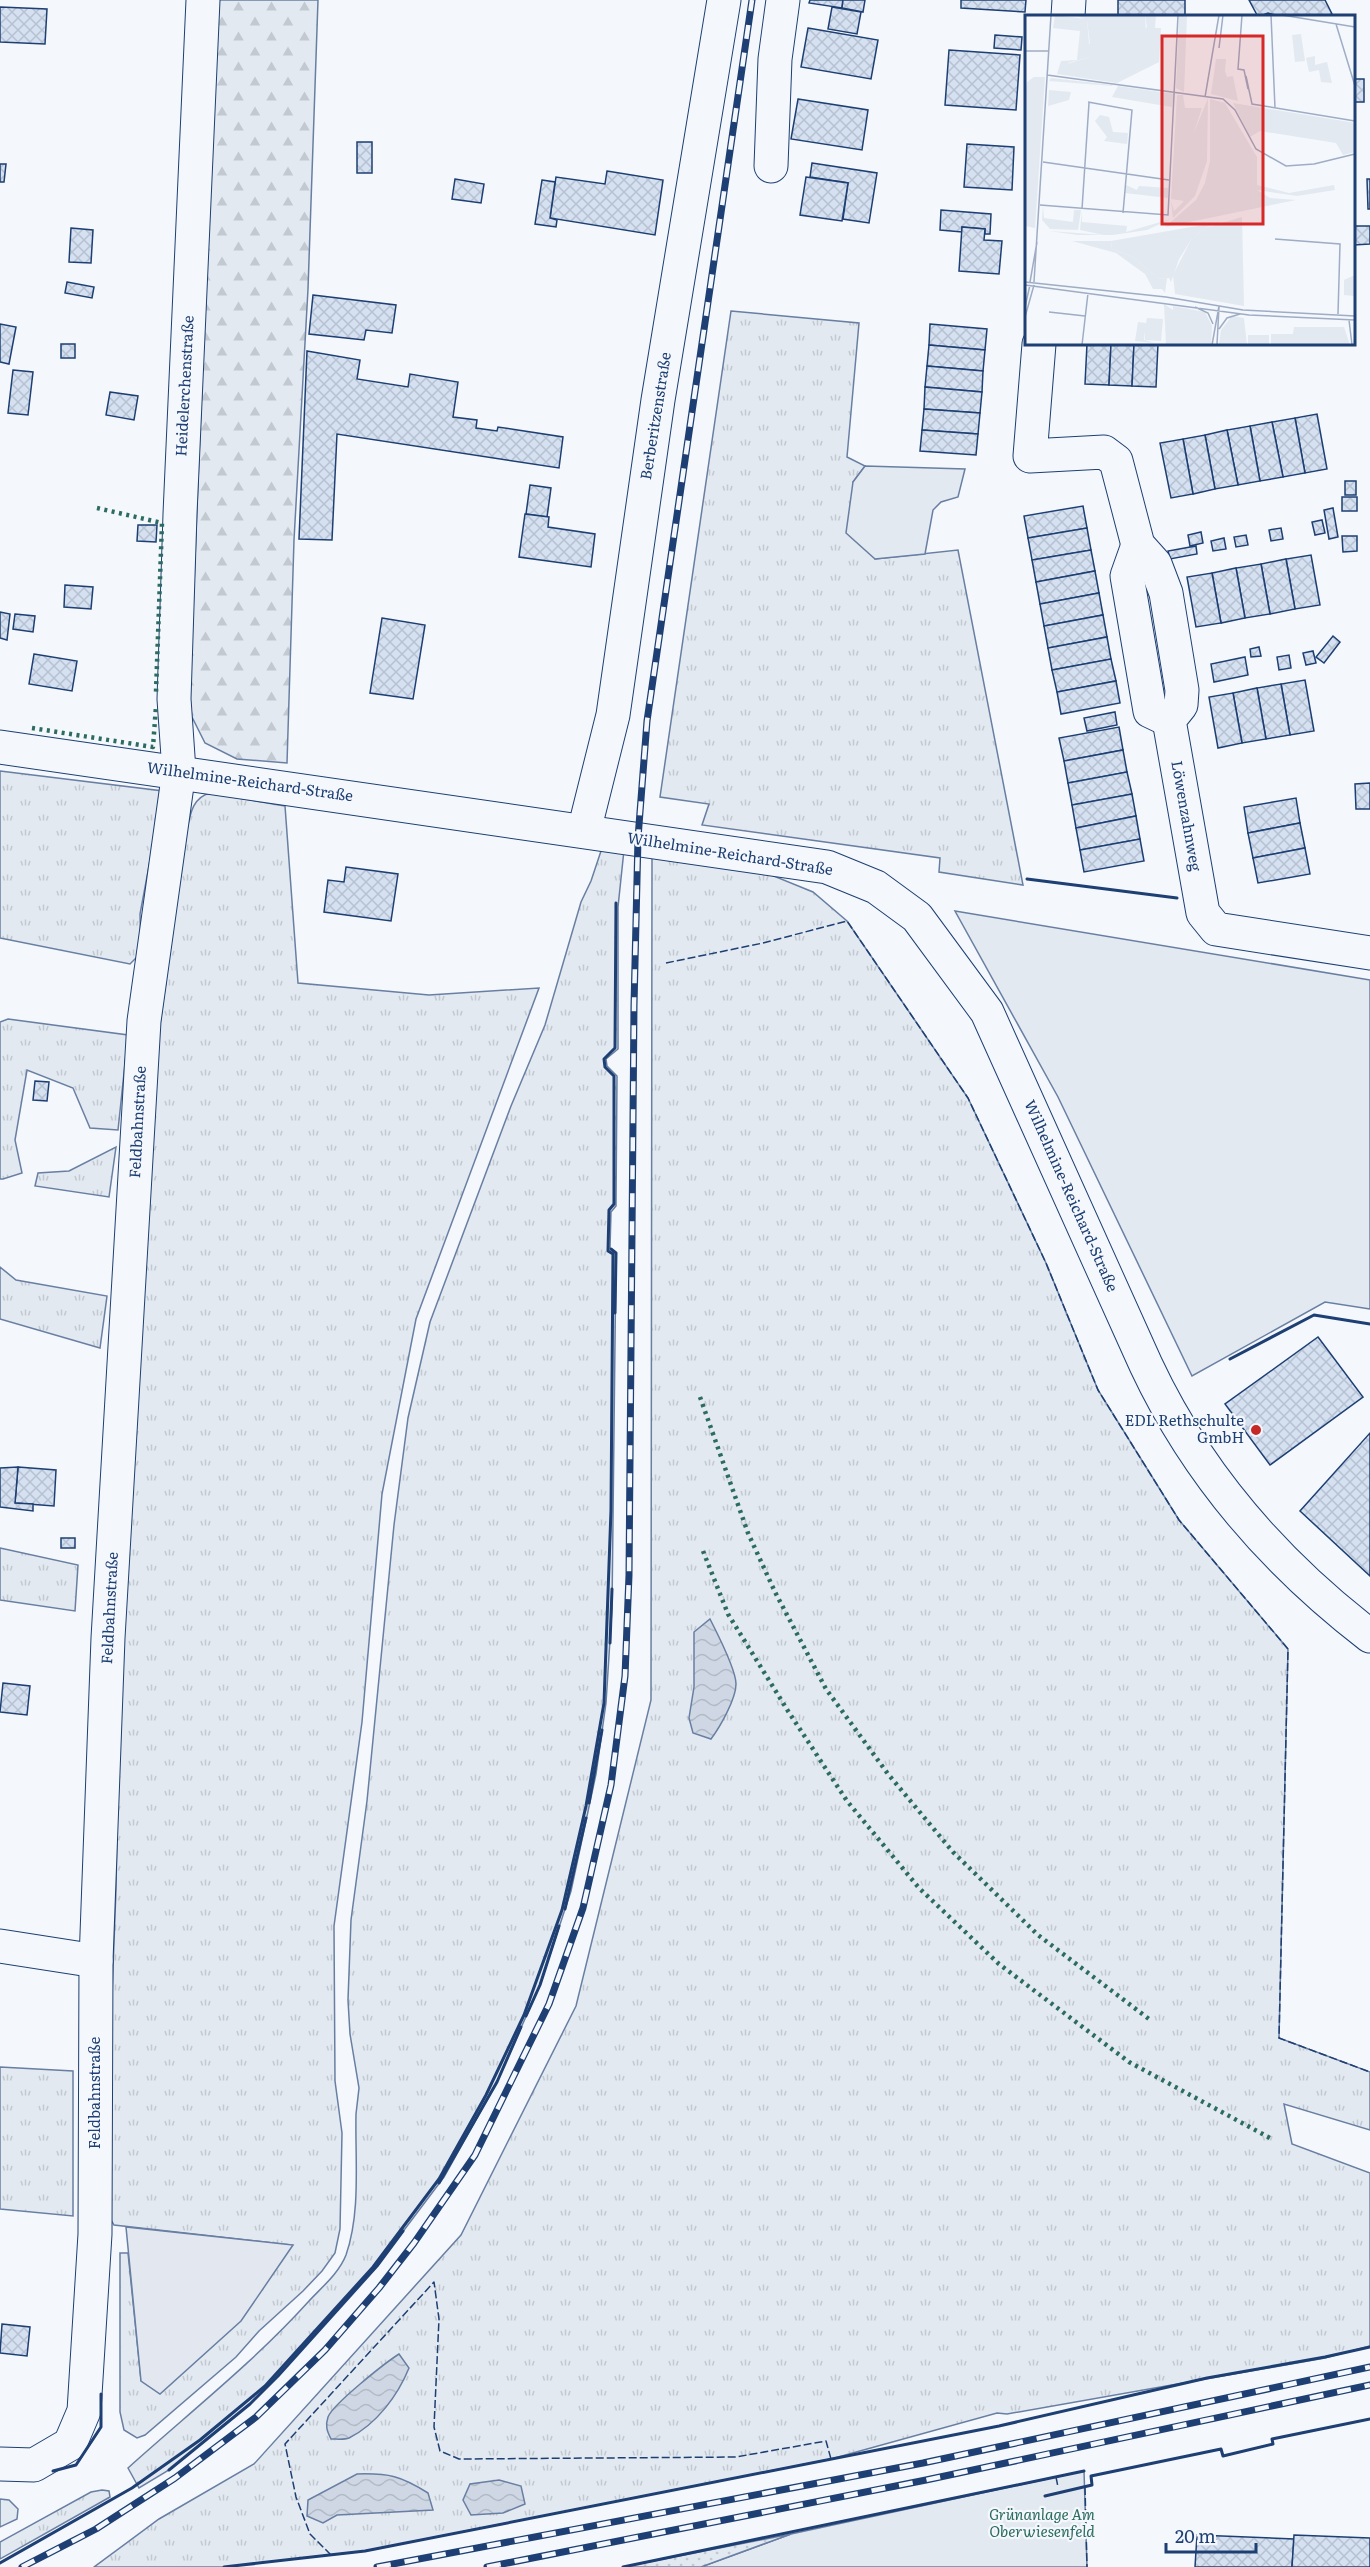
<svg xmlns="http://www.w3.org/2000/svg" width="1370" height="2567" font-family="Literata,serif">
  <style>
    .grass { fill: url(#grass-tufts); stroke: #687fa3; stroke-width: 1.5 }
    .forest { fill: url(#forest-firs); stroke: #687fa3; stroke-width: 1.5 }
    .park { fill: #e3e9f0; stroke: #687fa3; stroke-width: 1.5 }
    .garden { fill: url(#garden-dots); stroke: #687fa3; stroke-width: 1.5 }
    .parking { fill: #e3e8f0; stroke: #687fa3; stroke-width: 1.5 }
    .water { fill: url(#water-waves); stroke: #687fa3; stroke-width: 1.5 }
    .building { fill: url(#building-cross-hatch); stroke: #1d3f73; stroke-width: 1.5 }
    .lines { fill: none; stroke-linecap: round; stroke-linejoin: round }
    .minor-casing { stroke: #1d3f73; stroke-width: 35 }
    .minor { stroke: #f4f7fb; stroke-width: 33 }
    .rail-casing { stroke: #1d3f73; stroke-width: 7 }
    .rail { stroke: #f4f7fb; stroke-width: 4.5; stroke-dasharray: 14; stroke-linecap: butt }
    .hedge { stroke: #2c6c60; stroke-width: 4.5; stroke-dasharray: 3 4.5; stroke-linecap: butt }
    .fence { stroke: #1d3f73; stroke-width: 1.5; stroke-dasharray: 8 3; stroke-linecap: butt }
    .wall { stroke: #1d3f73; stroke-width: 3 }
    .poi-dot { fill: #c62828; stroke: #f4f7fb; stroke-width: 2 }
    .labels { text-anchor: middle; stroke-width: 4.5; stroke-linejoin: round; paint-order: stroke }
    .street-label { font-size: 15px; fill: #1d3f73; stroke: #f4f7fb }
    .poi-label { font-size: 15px; fill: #1d3f73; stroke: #f4f7fb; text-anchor: end }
    .park-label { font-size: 15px; font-style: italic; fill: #2c6c60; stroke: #f4f7fb }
    .inset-road { fill: none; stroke: #9eadc5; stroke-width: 1.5 }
    .view { fill: #d62828; fill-opacity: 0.15; stroke: #d62828; stroke-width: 3 }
    .inset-edge { fill: none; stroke: #1d3f73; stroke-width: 3 }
  </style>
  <defs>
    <pattern id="grass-tufts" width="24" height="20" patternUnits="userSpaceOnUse" patternTransform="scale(1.5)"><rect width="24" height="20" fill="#e3e9f0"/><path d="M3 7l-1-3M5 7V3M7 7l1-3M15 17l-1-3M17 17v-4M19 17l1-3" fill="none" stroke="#c2c9d1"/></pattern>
    <pattern id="forest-firs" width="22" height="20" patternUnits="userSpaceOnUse" patternTransform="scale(1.5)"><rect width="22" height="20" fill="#e3e9f0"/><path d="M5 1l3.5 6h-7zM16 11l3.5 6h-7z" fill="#c2c9d1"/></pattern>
    <pattern id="garden-dots" width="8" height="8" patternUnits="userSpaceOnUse" patternTransform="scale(1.5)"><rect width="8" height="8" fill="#e3e9f0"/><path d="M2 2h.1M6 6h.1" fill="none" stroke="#c2c9d1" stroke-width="1.8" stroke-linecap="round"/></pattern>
    <pattern id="water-waves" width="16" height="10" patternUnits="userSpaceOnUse" patternTransform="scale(1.5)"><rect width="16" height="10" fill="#cfd7e4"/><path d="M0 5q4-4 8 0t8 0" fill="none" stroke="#b1bac7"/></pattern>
    <pattern id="building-cross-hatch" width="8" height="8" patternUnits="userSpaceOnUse" patternTransform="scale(1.5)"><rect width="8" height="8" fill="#d5e0f0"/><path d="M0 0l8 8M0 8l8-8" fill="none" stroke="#b6c1d1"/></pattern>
  </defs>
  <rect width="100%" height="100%" fill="#f4f7fb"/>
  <!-- grass -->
  <g class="grass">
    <path d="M731,311L859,323L847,457L865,466L853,482L875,559L958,550L1023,885L939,872L940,858L702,825L709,804L660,797Z"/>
    <path d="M0,771L163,791L140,914L141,953L130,964L0,938Z"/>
    <path d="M210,793L285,806L298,983L429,995L539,988L416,1319L382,1494L362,1722L334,1926L335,2081L342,2133L340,2229L335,2253L322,2271L303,2291L259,2331L236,2357L145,2435L137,2438L124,2430L120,2412V2253H128L141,2380L292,2245L114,2225L110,2218V2049L116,1889L120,1671L155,1061L186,834C190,817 191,798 210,793Z"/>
    <path d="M602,848L624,850L618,907V1049L606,1059L607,1066L617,1076L616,1206L611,1212L610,1248L616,1253L612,1608L606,1703L596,1774L571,1891L540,1985L497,2082L444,2177L377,2266L250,2404L169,2470L139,2488L128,2468C189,2413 254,2362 309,2301C322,2287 339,2273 346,2255C361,2212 355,2160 356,2114L359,2088L350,2034L348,2000L351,1920L367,1801L394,1525L408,1418L430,1322L511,1106L545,1025L581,902L591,881Z"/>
    <path d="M652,857L759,870L813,892L847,921L968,1098L1046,1263L1098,1390L1179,1520L1288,1649L1279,2038L1370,2072V2130L1284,2104L1292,2144L1370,2173V2346L1325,2358L1007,2414L997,2413L831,2459L365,2551L224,2567H94L159,2519L254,2464L461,2235L576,2006L651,1700Z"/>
    <path d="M8,1019L128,1035L118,1130L90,1128L73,1088L27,1070L15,1140L22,1173L3,1179H0V1022Z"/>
    <path d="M116,1147L109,1197L35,1186L38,1173L69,1171Z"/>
    <path d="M0,1267L16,1280L107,1296L100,1348L0,1319Z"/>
    <path d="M0,1548L78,1565L75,1611L0,1600Z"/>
    <path d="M0,2067L73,2071V2216L0,2209Z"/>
    <path d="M102,2490L109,2491L110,2497L0,2559V2542L91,2492Z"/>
    <path d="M0,2499L9,2500L18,2509L17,2519L0,2527Z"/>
  </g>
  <!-- forest -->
  <path class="forest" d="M217,0H318L308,289L294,540L287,763L237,759L205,743L189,711Z"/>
  <!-- park -->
  <g class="park">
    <path d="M865,466L965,469L958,497L941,502L933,510L925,554L875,559L846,533L853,482Z"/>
    <path d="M955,911L1370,980V1309L1325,1302L1192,1376L1058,1097Z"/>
    <path d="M1084,2471L1087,2567H701L791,2534Z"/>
  </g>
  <!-- garden -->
  <path class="garden" d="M791,2534L701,2567H623Z"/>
  <!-- parking -->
  <path class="parking" d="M126,2227L293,2245L241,2321L160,2394L141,2381Z"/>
  <!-- water -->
  <g class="water">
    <path d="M710,1619C717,1633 736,1669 736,1684C736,1699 720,1727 711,1739L693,1733L689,1718L694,1687V1632Z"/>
    <path d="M399,2354L409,2368C398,2395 377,2424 349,2438C344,2440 337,2439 331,2439C327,2431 325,2426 328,2417C333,2404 385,2363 399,2354Z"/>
    <path d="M357,2474C389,2473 401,2476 428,2493L433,2510L337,2515L323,2523L307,2516L308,2500Z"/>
    <path d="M499,2480L521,2486L525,2504L503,2513L471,2515L463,2500L470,2484Z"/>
  </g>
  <!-- building -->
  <g class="building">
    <path d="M810,0H843L842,8L809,3Z"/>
    <path d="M843,0H865L863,12L842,8Z"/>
    <path d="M961,0H1026L1025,12L961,8Z"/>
    <rect x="1118" y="0" width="67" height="16"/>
    <path d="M1249,0H1325L1332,14L1328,16H1278L1268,13L1260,16L1257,15Z"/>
    <path d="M0,7L47,9L45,44L0,42Z"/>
    <path d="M832,7L861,12L857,34L828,29Z"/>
    <path d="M808,28L878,40L871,79L801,67Z"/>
    <path d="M995,35L1022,37L1021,50L994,48Z"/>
    <path d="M949,50L1020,55L1016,110L945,105Z"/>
    <rect x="1354" y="79" width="10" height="23"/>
    <path d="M798,99L868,110L862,150L791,139Z"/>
    <rect x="357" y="142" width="15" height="31"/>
    <path d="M967,144L1014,147L1012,190L964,187Z"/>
    <path d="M812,163L877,173L869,223L843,219L848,183L810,177Z"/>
    <path d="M0,164H6L4,182H0Z"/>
    <path d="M607,171L663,180L655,235L550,218L556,177L605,184Z"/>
    <path d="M806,177L848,183L842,221L800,215Z"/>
    <path d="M455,179L484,184L481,203L452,199Z"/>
    <path d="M1367,179H1370V209H1368Z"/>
    <path d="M542,180L555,182L550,218L557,220L556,227L535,224Z"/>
    <path d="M941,210L991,214L990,234H985V229L962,227V232L940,230Z"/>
    <path d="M1354,226H1370V244L1354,245Z"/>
    <path d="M962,227L985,229L984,240L1002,241L999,274L959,271Z"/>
    <path d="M71,228L93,230L91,263L69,262Z"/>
    <path d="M67,282L94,287L92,298L65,293Z"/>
    <path d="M313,295L396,305L392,333L366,330L364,340L309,334Z"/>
    <path d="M0,324L16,327L9,364L0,362Z"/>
    <path d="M930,324L987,329L985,350L929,345Z"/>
    <rect x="61" y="344" width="14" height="14"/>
    <path d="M1087,344H1111L1109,385L1085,384Z"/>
    <path d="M1111,344H1134L1132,386L1109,385Z"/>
    <path d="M1134,344H1158L1156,387L1132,386Z"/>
    <path d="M929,345L985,350L983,371L927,366Z"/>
    <path d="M307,351L360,360L357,379L408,387L410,374L458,382L453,417L477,420L476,428L497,431L498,427L563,437L559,468L337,434L332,540L299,539Z"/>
    <path d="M927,366L983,371L982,392L925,387Z"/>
    <path d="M13,370L33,372L28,415L8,413Z"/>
    <path d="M925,387L982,392L980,413L924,409Z"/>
    <path d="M110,392L138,396L134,420L106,415Z"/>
    <path d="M924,409L980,413L978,434L922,430Z"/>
    <path d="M1317,414L1327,469L1305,473L1295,418Z"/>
    <path d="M1295,418L1305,473L1283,477L1272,422Z"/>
    <path d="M1272,422L1283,477L1260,481L1250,426Z"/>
    <path d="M1250,426L1260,481L1238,485L1227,430Z"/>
    <path d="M922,430L978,434L976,455L920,451Z"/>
    <path d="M1227,430L1238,485L1215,489L1205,435Z"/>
    <path d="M1205,435L1215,489L1193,494L1183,439Z"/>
    <path d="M1183,439L1193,494L1171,498L1160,443Z"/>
    <rect x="1345" y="481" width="11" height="14"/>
    <path d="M530,485L551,488L547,517L526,514Z"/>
    <rect x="1342" y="497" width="15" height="14"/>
    <path d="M1083,506L1087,528L1028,538L1024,516Z"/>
    <path d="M1333,508L1338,537L1329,539L1324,510Z"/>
    <path d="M525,514L549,517L548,527L595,534L591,567L519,557Z"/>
    <path d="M1322,520L1325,533L1315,535L1312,522Z"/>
    <path d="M138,525H157L156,542L137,541Z"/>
    <path d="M1087,528L1091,550L1032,560L1028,538Z"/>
    <path d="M1281,528L1283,539L1271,541L1269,530Z"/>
    <path d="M1201,532L1203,543L1190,546L1188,535Z"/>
    <path d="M1246,535L1248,545L1236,547L1234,537Z"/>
    <path d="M1342,536H1357V551L1343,552Z"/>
    <path d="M1224,538L1226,549L1213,551L1211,541Z"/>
    <path d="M1196,546L1197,554L1170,559L1168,551Z"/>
    <path d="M1091,550L1095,571L1036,582L1032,560Z"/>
    <path d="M1311,555L1320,605L1295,609L1286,559Z"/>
    <path d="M1286,559L1295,609L1270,614L1261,564Z"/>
    <path d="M1261,564L1270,614L1245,618L1236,568Z"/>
    <path d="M1236,568L1245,618L1221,623L1212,573Z"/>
    <path d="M1095,571L1099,593L1040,604L1036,582Z"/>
    <path d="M1212,573L1221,623L1196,627L1187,577Z"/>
    <path d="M65,585L93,587L91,609L64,607Z"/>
    <path d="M1099,593L1103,615L1044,626L1040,604Z"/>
    <path d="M0,612L10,614L7,640L0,638Z"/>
    <path d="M15,614L35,616L33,632L13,629Z"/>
    <path d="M1103,615L1107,637L1048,648L1044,626Z"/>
    <path d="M382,618L425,625L413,699L370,693Z"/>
    <path d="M1333,636L1340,642L1324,663L1316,657Z"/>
    <path d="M1107,637L1111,659L1052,670L1048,648Z"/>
    <path d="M1259,647L1261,656L1251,657L1250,649Z"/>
    <path d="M1313,651L1316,663L1306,665L1303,653Z"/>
    <path d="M34,654L77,661L72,691L29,684Z"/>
    <path d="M1289,655L1291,668L1279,670L1277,657Z"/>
    <path d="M1245,657L1248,675L1214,682L1211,664Z"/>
    <path d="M1111,659L1116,681L1057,692L1052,670Z"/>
    <path d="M1305,680L1314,731L1290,735L1281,684Z"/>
    <path d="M1116,681L1120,703L1061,714L1057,692Z"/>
    <path d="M1281,684L1290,735L1266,739L1257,688Z"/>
    <path d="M1257,688L1266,739L1242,743L1233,693Z"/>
    <path d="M1233,693L1242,743L1218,748L1209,697Z"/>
    <path d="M1115,712L1117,725L1087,731L1084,718Z"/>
    <path d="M1119,727L1123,750L1064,761L1059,738Z"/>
    <path d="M1123,750L1127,772L1068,783L1064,761Z"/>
    <path d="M1127,772L1132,794L1072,805L1068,783Z"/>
    <path d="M1370,783V809H1356L1355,784Z"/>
    <path d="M1132,794L1136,816L1076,828L1072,805Z"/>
    <path d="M1296,798L1300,823L1248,833L1244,807Z"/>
    <path d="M1136,816L1140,839L1080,850L1076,828Z"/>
    <path d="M1300,823L1305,848L1253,858L1248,833Z"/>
    <path d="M1140,839L1144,861L1084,872L1080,850Z"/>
    <path d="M1305,848L1310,874L1258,883L1253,858Z"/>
    <path d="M346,867L398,874L391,921L324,912L328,880L344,882Z"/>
    <path d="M35,1081L49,1082L47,1101L33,1100Z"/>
    <path d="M1318,1337L1363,1397L1270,1465L1225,1404Z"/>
    <path d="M1370,1433V1576L1300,1511Z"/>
    <path d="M18,1467L56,1470L54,1506L15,1503Z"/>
    <path d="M18,1467L15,1503L33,1504V1511L0,1507V1468Z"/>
    <rect x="61" y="1538" width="14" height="10"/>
    <path d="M3,1683L30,1686L27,1715L0,1712Z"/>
    <path d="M2,2324L30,2327L27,2356L0,2353Z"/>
    <path d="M1197,2535L1294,2539L1292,2567H1195Z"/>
    <path d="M1294,2535L1370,2538V2567H1292Z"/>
  </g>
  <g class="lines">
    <defs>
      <g id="minor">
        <path d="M1068,16L1069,0"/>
        <path d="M771,166L775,59L783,0"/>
        <path d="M1039,344L1030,456L1104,452L1116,461L1138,545L1155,564L1166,593L1182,690L1181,705L1169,720L1203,913L1216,929L1370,953"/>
        <path d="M1138,545L1127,576L1150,711L1169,720"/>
        <path d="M0,747L827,867L876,887L917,917L987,1012L1146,1365C1197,1474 1275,1563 1370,1636"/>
        <path d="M584,831L613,715L658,400L724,0"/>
        <path d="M0,1946L96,1961"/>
        <path d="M0,2464L34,2465L70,2444L84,2411L95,2234L96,1961L108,1638L144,1021L179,771L174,699L180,514L203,0"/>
      </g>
    </defs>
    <!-- minor casing -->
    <use href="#minor" class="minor-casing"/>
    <!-- minor -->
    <use href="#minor" class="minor"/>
    <defs>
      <g id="rail">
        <path d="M22,2567L96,2529L175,2478L256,2417L325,2350L379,2288L414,2243L475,2155L549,2004L583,1908L611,1785L625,1676L629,1575L634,1005L638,838L647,721L752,0"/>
        <path d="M377,2567L923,2463L1370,2367"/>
        <path d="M487,2567L926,2480L1370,2385"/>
      </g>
    </defs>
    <!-- rail casing -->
    <use href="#rail" class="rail-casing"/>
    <!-- rail -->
    <use href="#rail" class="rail"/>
    <!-- hedge -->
    <g class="hedge">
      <path d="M97,508L162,523L156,692"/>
      <path d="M32,728L153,747L156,706"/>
      <path d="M700,1397L748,1533L775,1592L826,1689L888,1774L953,1852L1038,1935L1149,2019"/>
      <path d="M703,1551L728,1614L788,1711L847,1801L919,1888L999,1964L1129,2062L1270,2138"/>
    </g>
    <!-- fence -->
    <g class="fence">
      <path d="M666,963L763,943L847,921L968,1098L1046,1263L1098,1390L1179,1520L1288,1649L1279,2038L1370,2072"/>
      <path d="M1056,2477L1058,2487"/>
      <path d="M1085,2487L1087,2567"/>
      <path d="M331,2555L310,2534L296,2497L285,2444L434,2282L439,2319L434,2427L440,2451L459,2459L736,2457L826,2441L831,2459"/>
    </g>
    <!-- wall -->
    <g class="wall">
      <path d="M1027,879L1177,898"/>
      <path d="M611,1249L616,1253L615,1313"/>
      <path d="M1230,1359L1314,1315L1370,1324"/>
      <path d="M610,1643L612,1589"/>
      <path d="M589,1803L602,1730"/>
      <path d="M565,1909L586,1818"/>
      <path d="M526,2016L540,1985L559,1926"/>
      <path d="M439,2183L497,2082L521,2027"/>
      <path d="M169,2470L250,2404L278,2376L377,2266L403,2231"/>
      <path d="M53,2471L76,2465L101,2427V2394"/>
      <path d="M1045,2496L1092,2485L1091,2476L1221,2449L1223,2456L1273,2444L1272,2439L1370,2419"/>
      <path d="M0,2563L132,2488L200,2440L265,2386L373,2267L439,2179L486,2095L524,2015L562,1910L586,1806L604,1703L611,1510L613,1254L608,1251L609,1210L614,1204V1076L605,1067L604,1059L615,1048L616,903"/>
      <path d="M224,2567L365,2551L999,2426L1207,2378L1325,2357L1370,2347"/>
      <path d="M623,2567L1084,2471"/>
    </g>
  </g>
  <!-- markers -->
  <circle class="poi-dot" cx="1256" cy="1430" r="6"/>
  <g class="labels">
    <!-- street labels -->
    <g class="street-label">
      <text transform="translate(185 386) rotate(-87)" y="5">Heidelerchenstraße</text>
      <text transform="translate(656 416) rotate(-81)" y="5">Berberitzenstraße</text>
      <text transform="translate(250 782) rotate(8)" y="5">Wilhelmine-Reichard-Straße</text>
      <text transform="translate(1186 816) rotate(80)" y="5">Löwenzahnweg</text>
      <text transform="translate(730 854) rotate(9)" y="5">Wilhelmine-Reichard-Straße</text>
      <text transform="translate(138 1122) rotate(-87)" y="5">Feldbahnstraße</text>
      <text transform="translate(1071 1196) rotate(66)" y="5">Wilhelmine-Reichard-Straße</text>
      <text transform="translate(110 1608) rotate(-87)" y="5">Feldbahnstraße</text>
      <text transform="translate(95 2093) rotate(-90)" y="5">Feldbahnstraße</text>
    </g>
    <!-- poi labels -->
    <g class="poi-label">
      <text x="1244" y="1426">EDL Rethschulte<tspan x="1244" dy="17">GmbH</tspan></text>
    </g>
    <!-- park labels -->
    <g class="park-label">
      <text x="1042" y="2520">Grünanlage Am<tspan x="1042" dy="17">Oberwiesenfeld</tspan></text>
    </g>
  </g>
  <!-- overview -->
  <g transform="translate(1025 15)">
    <rect width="330" height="330" fill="#f4f7fb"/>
    <path d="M276,19L280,46L270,47L267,20ZM290,41V50L302,47L307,68L296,67L294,55L284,57L281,43ZM191,44H201L200,56L202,62L208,61L213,86L186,79ZM9,62H20L10,213L0,211V78L2,67ZM26,63L87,70L88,71L24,66ZM93,71L149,79L147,92L87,82ZM24,75L46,77L44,85L23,91ZM152,80H158L160,93H177L168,120L183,83L182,146L170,181L148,203L146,186L149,196L159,186L146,184ZM185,84L200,88L232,142V170L264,178L309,170L310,175L272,181L232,175L245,183L271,185L140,212L171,185L180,168L185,146ZM75,100L84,102L88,117L103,118L102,129L79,126L82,122L70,106ZM101,170L112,175L114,171L143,173V183L100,178ZM18,191L19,203L48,207L49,195H56L53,215L25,214L17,205ZM57,196V207L102,211L101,217L94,219L146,204L122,215L88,220H53L24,216L79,220L55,215ZM47,226H86L87,234L108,242L134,264L142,263L140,278L137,274H128L120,259L91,238ZM330,260V281L319,280V265Z" fill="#e3e9f0"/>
    <path d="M30,0L62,4L65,42L43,48L47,54L113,23L122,12L120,0H131L130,13H136L134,47L92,68L32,59L36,46L52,45L55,16L28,13ZM154,0H162L159,77L151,73Z" fill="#e3e9f0"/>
    <path d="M50,0H120L121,18L113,23L121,27V38L113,42L97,31L94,32L95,47L72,53L47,54L42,49L65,42L61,30L65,29L62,5ZM208,88L330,108V137L318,140L311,128L235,116L225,122ZM217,202L219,291L150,279L148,260L166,225L180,213ZM139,289L148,295V291L180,297L187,311L186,330H141ZM207,301L219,303L222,330H194L196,315ZM122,303L138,304L136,326L120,325V316L119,325L130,328L110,326L113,307L121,308ZM269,312H319L325,330H246V319H268ZM223,320H244V330H223Z" fill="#e3e9f0"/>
    <path d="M195,207L180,213L166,225L154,244L146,267L144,263L134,264L108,242L87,234L86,226Z" fill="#e3e9f0"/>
    <path class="inset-road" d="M217,0L213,54L219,55L223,74M246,0L250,93M257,0L330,12M311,9L330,71M194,33L198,0M0,36H24M22,60L198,84L210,95L231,134L261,151L289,149L330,139M221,61L227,89L330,106M180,82L194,0M63,87L107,95L98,198M18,147L144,165M15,190L143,200L153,0M57,194L64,88M250,224L315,229L313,299M0,267L141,282L218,295L330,301M5,267L12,227M9,267L26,0M0,270L224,300L330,305M0,292L5,270M170,292L183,298L188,309M24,297L60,301M0,302L9,270M324,305L327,330M194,314L202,303L215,299M192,329L194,292M57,330L63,278M187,330L194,291"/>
    <path class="view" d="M137,21H238V209H137Z"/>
    <rect width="330" height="330" class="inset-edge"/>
  </g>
  <!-- scale -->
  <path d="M1166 2543v9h90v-9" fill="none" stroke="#1d3f73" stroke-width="3"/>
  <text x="1175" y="2543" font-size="18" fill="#1d3f73" stroke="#f4f7fb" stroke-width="4.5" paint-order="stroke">20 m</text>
</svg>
